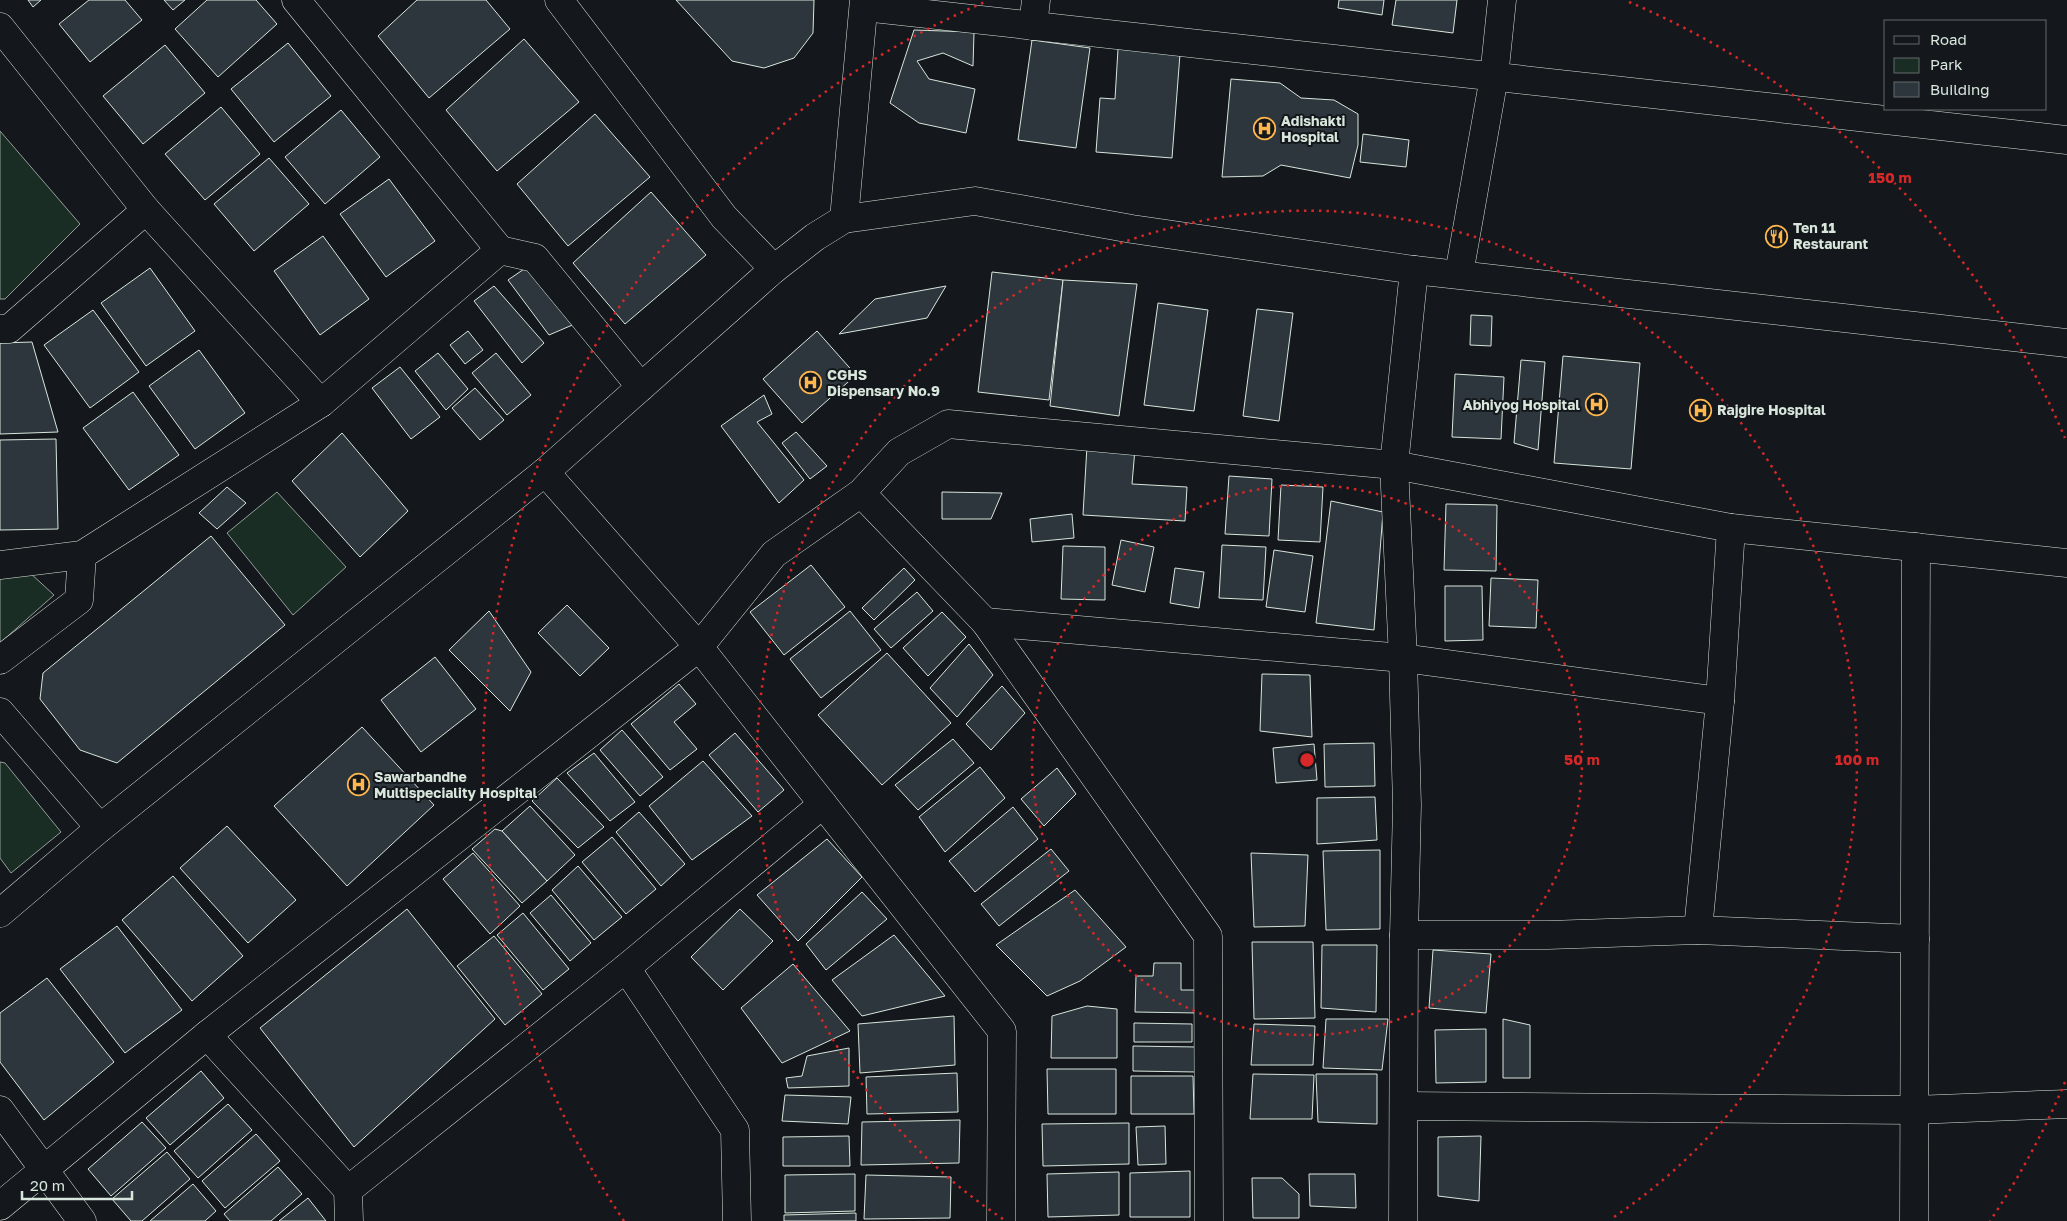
<svg xmlns="http://www.w3.org/2000/svg" width="2067" height="1221" font-family="'Golos Text',sans-serif">
  <style>
    .green { fill: #1a2d24; stroke: #939e99 }
    .building { fill: #2c363c; stroke: #d8e6dc }
    .lines { fill: none; stroke-linecap: round; stroke-linejoin: round }
    .street-casing { stroke: #d8e6dc; stroke-width: 29 }
    .secondary-casing { stroke: #d8e6dc; stroke-width: 29 }
    .street { stroke: #14181c; stroke-width: 28 }
    .secondary { stroke: #14181c; stroke-width: 28 }
    .ring { fill: none; stroke: #d62828; stroke-width: 2.5; stroke-dasharray: 2.5 5 }
    .labels { text-anchor: middle; stroke-width: 4; stroke-linejoin: round; paint-order: stroke }
    .poi-label { font-size: 14px; font-weight: bold; fill: #d8e6dc; stroke: #14181c; text-anchor: start }
    .centre { fill: #d62828; stroke: #14181c; stroke-width: 2.5 }
    .ring-label { font-size: 15px; text-anchor: middle; font-weight: bold; fill: #d62828; stroke: #14181c; stroke-width: 4; stroke-linejoin: round; paint-order: stroke }
  </style>
  <rect width="100%" height="100%" fill="#14181c"/>
  <!-- green -->
  <g class="green">
    <path d="M0,131L80,224L5,299H0Z"/>
    <path d="M277,492L346,567L293,615L227,533Z"/>
    <path d="M29,572L54,595L0,643V575Z"/>
    <path d="M0,762L5,763L61,832L11,873L0,858Z"/>
  </g>
  <!-- building -->
  <g class="building">
    <path d="M28,0H41L33,7Z"/>
    <path d="M89,0H125L142,20L90,62L59,24Z"/>
    <path d="M164,0H185L173,10Z"/>
    <path d="M207,0H256L277,24L218,77L175,29Z"/>
    <path d="M417,0H486L510,29L429,98L378,36Z"/>
    <path d="M676,0H814L813,33L794,58L764,68L732,61Z"/>
    <path d="M1339,0H1384L1382,15L1338,8Z"/>
    <path d="M1396,0H1457L1453,33L1392,25Z"/>
    <path d="M914,30L974,32L973,66L943,53L917,61L929,79L975,89L966,133L919,123L890,103Z"/>
    <path d="M524,39L579,102L497,171L446,110Z"/>
    <path d="M1032,40L1090,48L1076,148L1018,140Z"/>
    <path d="M288,43L331,96L274,142L231,89Z"/>
    <path d="M165,45L205,93L143,144L103,96Z"/>
    <path d="M1118,49L1180,54L1172,158L1096,152L1100,98L1115,99Z"/>
    <path d="M1231,79L1280,83L1301,98L1334,100L1358,114V145L1350,178L1281,165L1263,176L1222,177Z"/>
    <path d="M221,107L260,154L205,200L165,154Z"/>
    <path d="M341,110L380,157L325,204L285,157Z"/>
    <path d="M595,114L650,177L568,246L517,184Z"/>
    <path d="M1363,134L1409,140L1406,167L1360,162Z"/>
    <path d="M269,158L309,204L254,251L214,204Z"/>
    <path d="M389,179L435,241L386,277L340,214Z"/>
    <path d="M651,192L706,255L625,324L573,263Z"/>
    <path d="M323,236L369,299L320,335L274,271Z"/>
    <path d="M527,267L577,323L549,335L508,280Z"/>
    <path d="M150,268L195,331L146,366L101,303Z"/>
    <path d="M992,272L1063,280L1049,400L978,392Z"/>
    <path d="M1063,280L1137,284L1119,416L1050,406Z"/>
    <path d="M494,286L544,343L522,363L474,301Z"/>
    <path d="M946,286L927,318L839,334L875,299Z"/>
    <path d="M1158,303L1208,310L1194,411L1144,405Z"/>
    <path d="M1257,309L1293,313L1279,421L1243,416Z"/>
    <path d="M93,310L139,372L90,408L44,345Z"/>
    <path d="M1471,315L1492,316L1491,346L1470,345Z"/>
    <path d="M468,331L483,350L465,364L450,345Z"/>
    <path d="M817,331L856,375L802,423L763,379Z"/>
    <path d="M32,342L58,432L0,434V343Z"/>
    <path d="M199,350L245,413L195,449L149,386Z"/>
    <path d="M438,353L468,389L446,410L415,371Z"/>
    <path d="M496,353L531,395L507,415L472,373Z"/>
    <path d="M1563,356L1640,363L1631,469L1554,463Z"/>
    <path d="M1521,360L1545,362L1538,450L1514,443Z"/>
    <path d="M400,367L440,417L411,439L372,388Z"/>
    <path d="M1455,374L1504,377L1501,439L1452,437Z"/>
    <path d="M475,388L504,420L480,440L452,408Z"/>
    <path d="M133,392L179,455L129,490L83,428Z"/>
    <path d="M764,395L772,414L757,422L804,480L779,503L721,426Z"/>
    <path d="M796,432L827,466L810,479L782,443Z"/>
    <path d="M342,433L408,511L360,557L292,481Z"/>
    <path d="M56,439L58,529L0,530V440Z"/>
    <path d="M1087,446L1135,449L1132,484L1187,487L1185,521L1083,515Z"/>
    <path d="M1229,476L1272,479L1269,536L1225,534Z"/>
    <path d="M1281,485L1323,487L1320,542L1278,540Z"/>
    <path d="M227,487L246,503L217,529L199,513Z"/>
    <path d="M942,492L1002,493L991,519H942Z"/>
    <path d="M1331,501L1383,512L1374,630L1316,623Z"/>
    <path d="M1446,504L1497,505L1496,571L1444,570Z"/>
    <path d="M1072,514L1074,538L1032,542L1030,519Z"/>
    <path d="M211,536L285,625L117,763L80,750L40,699L43,673Z"/>
    <path d="M1121,540L1154,547L1145,592L1112,585Z"/>
    <path d="M1222,545L1266,547L1263,600L1219,598Z"/>
    <path d="M1063,546L1105,547V600L1061,599Z"/>
    <path d="M1274,550L1313,556L1305,612L1266,607Z"/>
    <path d="M811,565L845,607L784,655L750,612Z"/>
    <path d="M904,568L915,580L874,620L862,608Z"/>
    <path d="M1175,568L1204,572L1199,608L1170,603Z"/>
    <path d="M1491,578L1538,580L1536,628L1489,626Z"/>
    <path d="M1445,586H1482L1483,640L1445,641Z"/>
    <path d="M917,592L933,611L891,648L874,629Z"/>
    <path d="M567,605L609,648L580,676L538,633Z"/>
    <path d="M489,611L531,672L510,711L449,650Z"/>
    <path d="M850,611L881,650L821,698L790,659Z"/>
    <path d="M942,612L966,637L928,676L903,648Z"/>
    <path d="M969,644L993,675L957,717L930,688Z"/>
    <path d="M887,653L951,723L882,785L818,715Z"/>
    <path d="M435,657L476,709L421,752L381,700Z"/>
    <path d="M1262,674L1310,675L1312,737L1260,731Z"/>
    <path d="M679,684L696,704L674,722L697,749L670,770L631,724Z"/>
    <path d="M1002,686L1025,713L991,750L966,724Z"/>
    <path d="M362,727L434,805L347,886L274,806Z"/>
    <path d="M622,730L663,777L640,796L600,750Z"/>
    <path d="M735,733L784,790L758,812L709,755Z"/>
    <path d="M953,739L974,763L918,810L895,785Z"/>
    <path d="M1374,743L1375,786L1325,787L1324,744Z"/>
    <path d="M1314,744L1317,780L1276,783L1273,748Z"/>
    <path d="M594,753L635,802L610,821L567,773Z"/>
    <path d="M703,761L752,816L692,860L649,806Z"/>
    <path d="M980,767L1005,798L945,852L919,817Z"/>
    <path d="M1057,768L1076,794L1044,826L1021,799Z"/>
    <path d="M557,778L604,827L578,848L532,801Z"/>
    <path d="M1375,797L1377,840L1317,844V798Z"/>
    <path d="M530,806L575,855L547,881L502,831Z"/>
    <path d="M1013,807L1038,839L975,892L949,861Z"/>
    <path d="M639,812L685,864L661,886L616,832Z"/>
    <path d="M227,826L296,900L248,943L180,868Z"/>
    <path d="M495,829L502,831L547,881L522,903L472,849Z"/>
    <path d="M612,837L656,889L626,914L582,862Z"/>
    <path d="M827,839L862,877L798,941L757,895Z"/>
    <path d="M1051,849L1069,871L999,926L981,904Z"/>
    <path d="M1380,850V929L1326,930L1323,851Z"/>
    <path d="M473,853L520,906L490,934L443,879Z"/>
    <path d="M1251,853L1308,855L1305,926L1254,927Z"/>
    <path d="M578,866L622,917L594,940L552,890Z"/>
    <path d="M173,876L243,956L192,1001L122,920Z"/>
    <path d="M1075,890L1126,947L1080,981L1047,996L996,945Z"/>
    <path d="M862,892L887,919L826,970L806,944Z"/>
    <path d="M551,895L591,943L570,961L530,913Z"/>
    <path d="M407,909L495,1019L354,1147L260,1028Z"/>
    <path d="M740,909L773,941L723,990L691,957Z"/>
    <path d="M523,913L569,969L543,990L497,935Z"/>
    <path d="M117,926L182,1010L125,1053L60,969Z"/>
    <path d="M894,935L945,996L862,1016L832,980Z"/>
    <path d="M494,936L542,994L505,1025L457,966Z"/>
    <path d="M1252,942H1313L1315,1018L1254,1019Z"/>
    <path d="M1322,945H1377L1376,1012L1321,1008Z"/>
    <path d="M1433,950L1491,954L1486,1013L1429,1008Z"/>
    <path d="M1154,963H1181V990H1199V1013L1135,1012L1136,976H1153Z"/>
    <path d="M793,964L850,1031L782,1063L741,1008Z"/>
    <path d="M47,978L114,1062L44,1120L0,1062V1013Z"/>
    <path d="M1087,1006L1117,1009V1058H1051L1052,1016Z"/>
    <path d="M954,1016L955,1065L860,1073L858,1024Z"/>
    <path d="M1326,1019H1388L1382,1070L1323,1068Z"/>
    <path d="M1503,1019L1530,1025V1078H1503Z"/>
    <path d="M1134,1023L1192,1024V1042H1134Z"/>
    <path d="M1254,1024L1315,1026L1313,1065H1251Z"/>
    <path d="M1486,1029V1082L1436,1083L1435,1030Z"/>
    <path d="M1133,1046L1197,1047V1072L1133,1071Z"/>
    <path d="M849,1048V1086L788,1088L786,1078L802,1076L807,1056Z"/>
    <path d="M1047,1069H1116V1114H1048Z"/>
    <path d="M201,1071L224,1098L170,1145L146,1118Z"/>
    <path d="M957,1073L958,1112L867,1114L866,1077Z"/>
    <path d="M1253,1074L1314,1075L1312,1119H1250Z"/>
    <path d="M1316,1074H1377V1124L1318,1122Z"/>
    <path d="M1131,1076H1193L1194,1114H1131Z"/>
    <path d="M785,1095L851,1097L848,1124L782,1121Z"/>
    <path d="M228,1104L252,1130L198,1178L174,1151Z"/>
    <path d="M960,1120L959,1163L861,1165L862,1122Z"/>
    <path d="M142,1122L166,1148L111,1196L88,1169Z"/>
    <path d="M1129,1123V1164L1043,1166L1042,1124Z"/>
    <path d="M1165,1126L1166,1164L1138,1165L1136,1127Z"/>
    <path d="M256,1134L280,1161L225,1208L202,1181Z"/>
    <path d="M849,1136L850,1166H783V1137Z"/>
    <path d="M1481,1136L1479,1201L1438,1196V1137Z"/>
    <path d="M167,1152L190,1179L142,1221H131L112,1199Z"/>
    <path d="M278,1167L302,1194L271,1221H230L224,1214Z"/>
    <path d="M1190,1171V1217H1130V1173Z"/>
    <path d="M1119,1172V1215L1048,1217L1047,1174Z"/>
    <path d="M855,1174V1211L785,1213V1175Z"/>
    <path d="M1309,1174H1355L1356,1208L1310,1206Z"/>
    <path d="M866,1175L951,1177L950,1218L864,1219Z"/>
    <path d="M1252,1178H1282L1299,1194V1218H1253Z"/>
    <path d="M193,1184L216,1211L205,1221H150Z"/>
    <path d="M308,1198L326,1221H279Z"/>
    <path d="M856,1213V1221H784V1215Z"/>
  </g>
  <g class="lines">
    <defs>
      <g id="street">
        <path d="M864,7L2067,140"/>
        <path d="M1033,26L1036,0"/>
        <path d="M0,27L146,210L321,403"/>
        <path d="M844,219L864,0"/>
        <path d="M500,250L535,258L641,387"/>
        <path d="M1414,270L1394,465L1403,658L1407,805L1404,935H1548L1698,930L1915,939"/>
        <path d="M1459,274L1494,77L1502,0"/>
        <path d="M0,329H9L146,210"/>
        <path d="M545,472L699,647L1002,1031L1001,1221"/>
        <path d="M861,493L985,622L1208,936L1209,1221"/>
        <path d="M0,565L82,555L321,403L500,250L296,0"/>
        <path d="M985,622L1403,658L1720,701L1698,930"/>
        <path d="M0,660L79,600L82,555"/>
        <path d="M1720,701L1731,528"/>
        <path d="M0,712L100,828"/>
        <path d="M626,968L735,1130L737,1221"/>
        <path d="M207,1035L348,1190L349,1221"/>
        <path d="M1404,1106L1914,1110L2067,1104"/>
        <path d="M0,1110L82,1221"/>
        <path d="M348,1190L626,968L823,804"/>
        <path d="M0,1206L207,1035L699,647L774,554L861,493L899,452L948,424L1394,465L1731,528L2067,563"/>
        <path d="M1403,1221L1404,935"/>
        <path d="M1914,1221L1916,547"/>
      </g>
      <g id="secondary">
        <path d="M559,0L724,217L774,269"/>
        <path d="M0,913L100,828L545,472L774,269L815,237L844,219L975,201L1132,229L1414,270L2067,343"/>
      </g>
    </defs>
    <!-- street casing -->
    <use href="#street" class="street-casing"/>
    <!-- secondary casing -->
    <use href="#secondary" class="secondary-casing"/>
    <!-- street -->
    <use href="#street" class="street"/>
    <!-- secondary -->
    <use href="#secondary" class="secondary"/>
  </g>
  <!-- distance rings -->
  <g class="ring">
    <circle cx="1307" cy="760" r="275"/>
    <path d="M1003 1219A550 550 0 1 1 1611 1219"/>
    <path d="M2065 1082A824 824 0 0 1 1990 1221M624 1221A824 824 0 0 1 985 2M1629 2A824 824 0 0 1 2065 438"/>
  </g>
  <!-- icons -->
  <defs>
    <symbol id="hospital-ring" viewBox="-11 -11 22 22"><circle r="9.5" fill="#14181c" stroke="#ffb74d" stroke-width="1.5"/><path d="M-5-5h3v3.5h4V-5h3V5h-3V1.5h-4V5h-3Z" fill="#ffb74d"/></symbol>
    <symbol id="restaurant-ring" viewBox="-11 -11 22 22"><circle r="9.5" fill="#14181c" stroke="#ffb74d" stroke-width="1.5"/><path d="M-5-6h1v4h1v-4h1v4h1v-4h1v5L-1.5 .5V6h-2V.5L-5-1ZM5-6V6H3V1.5H1.5Q1.5-4 5-6Z" fill="#ffb74d"/></symbol>
  </defs>
  <g fill-rule="evenodd">
    <use href="#hospital-ring" x="1252" y="116" width="25" height="25"/>
    <use href="#restaurant-ring" x="1764" y="224" width="25" height="25"/>
    <use href="#hospital-ring" x="798" y="370" width="25" height="25"/>
    <use href="#hospital-ring" x="1584" y="392" width="25" height="25"/>
    <use href="#hospital-ring" x="1688" y="398" width="25" height="25"/>
    <use href="#hospital-ring" x="346" y="772" width="25" height="25"/>
  </g>
  <g class="labels">
    <!-- poi labels -->
    <g class="poi-label">
      <text x="1281" y="126">Adishakti<tspan x="1281" dy="16">Hospital</tspan></text>
      <text x="1793" y="233">Ten 11<tspan x="1793" dy="16">Restaurant</tspan></text>
      <text x="827" y="380">CGHS<tspan x="827" dy="16">Dispensary No.9</tspan></text>
      <text x="1580" y="410" text-anchor="end">Abhiyog Hospital</text>
      <text x="1717" y="415">Rajgire Hospital</text>
      <text x="374" y="782">Sawarbandhe<tspan x="374" dy="16">Multispeciality Hospital</tspan></text>
    </g>
  </g>
  <circle cx="1307" cy="760" r="8" class="centre"/>
  <g class="ring-label">
    <text x="1890" y="183">150 m</text>
    <text x="1582" y="765">50 m</text>
    <text x="1857" y="765">100 m</text>
  </g>
  <!-- legend -->
  <rect x="1884" y="20" width="162" height="90" fill="#14181c" stroke="#626a69"/>
  <rect x="1894" y="36" width="25" height="8" fill="#14181c" stroke="#626a69"/>
  <text x="1930" y="45" font-size="15" fill="#d8e6dc">Road</text>
  <rect x="1894" y="58" width="25" height="15" fill="#1a2d24" stroke="#626a69"/>
  <text x="1930" y="70" font-size="15" fill="#d8e6dc">Park</text>
  <rect x="1894" y="82" width="25" height="15" fill="#2c363c" stroke="#626a69"/>
  <text x="1930" y="95" font-size="15" fill="#d8e6dc">Building</text>
  <!-- scale -->
  <path d="M22 1191v8h110v-8" fill="none" stroke="#d8e6dc" stroke-width="2.5"/>
  <text x="30" y="1191" font-size="15" fill="#d8e6dc" stroke="#14181c" stroke-width="4" paint-order="stroke">20 m</text>
</svg>
